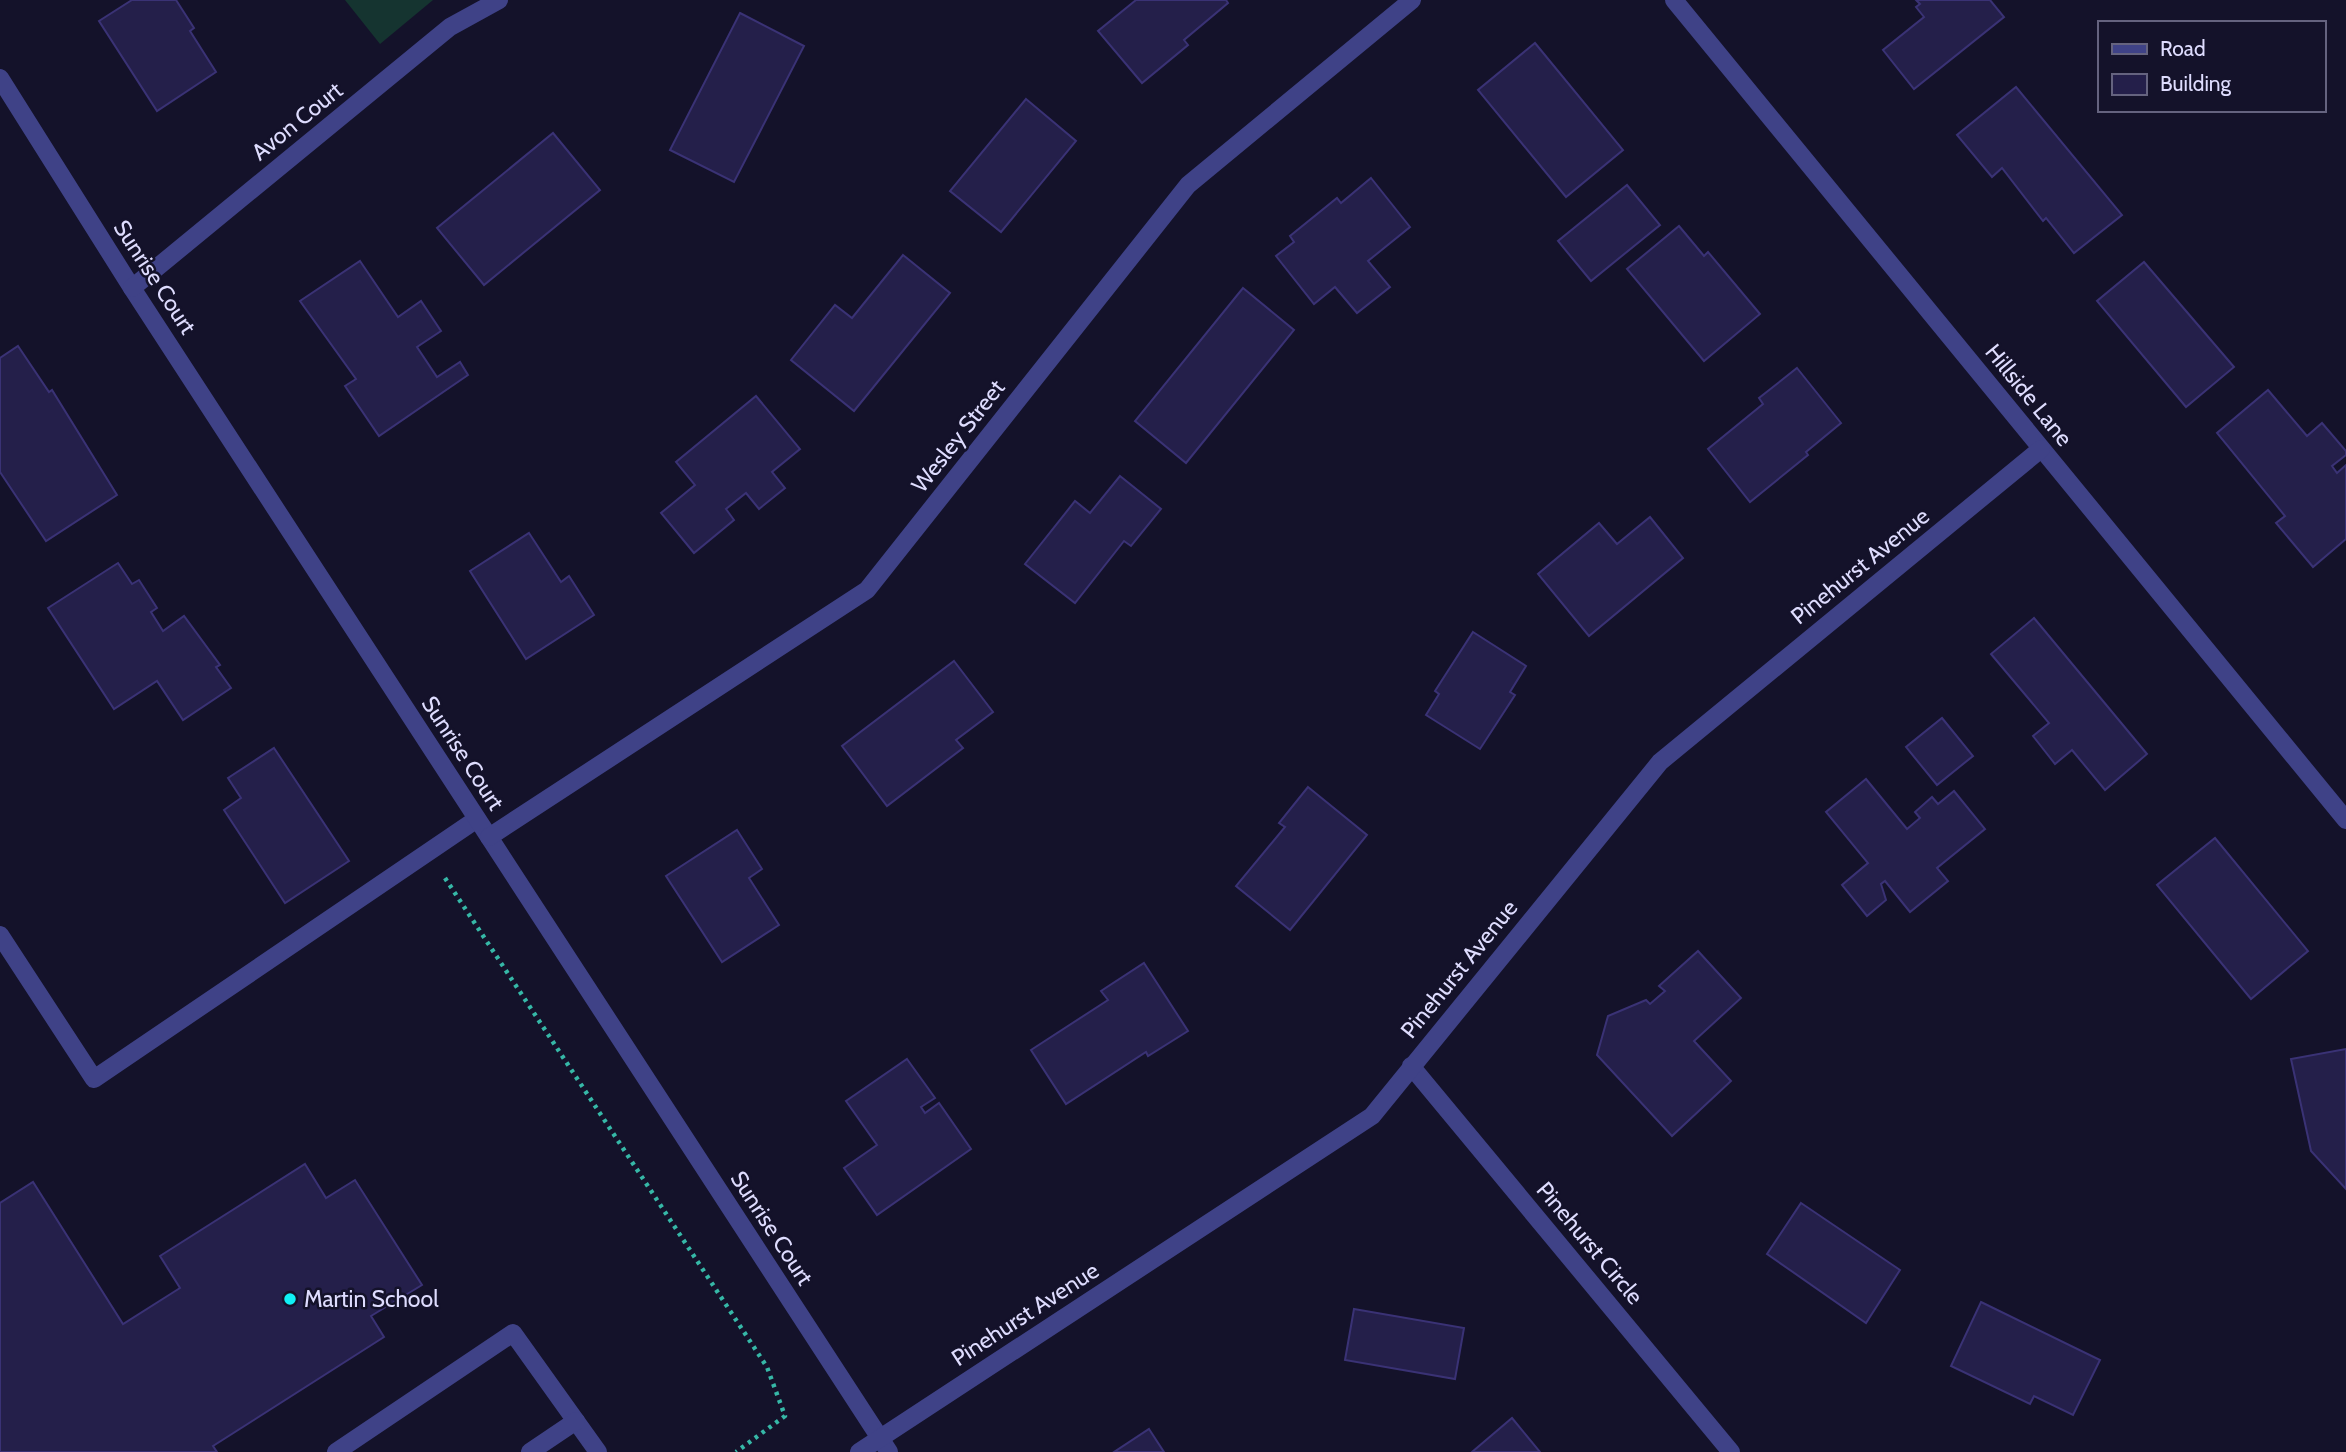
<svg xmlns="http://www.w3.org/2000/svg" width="2346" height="1452" font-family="Cabin,sans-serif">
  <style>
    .green { fill: #153430 }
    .building { fill: #241f4a; stroke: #3a3275; stroke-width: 2 }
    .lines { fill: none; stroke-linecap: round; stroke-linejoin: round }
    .path { stroke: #36b8a7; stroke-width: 4.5; stroke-dasharray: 3.5 5; stroke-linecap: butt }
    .lane { stroke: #3f4287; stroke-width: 18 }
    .street { stroke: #3f4287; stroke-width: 18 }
    .poi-dot { fill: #10f0f6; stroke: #14122a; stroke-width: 2.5 }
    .labels { text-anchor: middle; stroke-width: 5; stroke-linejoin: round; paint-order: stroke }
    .street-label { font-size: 23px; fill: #dedcfe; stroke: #14122a }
    .poi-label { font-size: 23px; fill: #dedcfe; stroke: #14122a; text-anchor: start }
  </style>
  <rect width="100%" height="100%" fill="#14122a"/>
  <!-- green -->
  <path class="green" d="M345,0H433L380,44Z"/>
  <!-- building -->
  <g class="building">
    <path d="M132,0H176L194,28L190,31L216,72L157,111L99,21Z"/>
    <path d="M1136,0H1226L1228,3L1184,40L1188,45L1142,83L1098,31Z"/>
    <path d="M1916,0H1990L2004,17L1914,89L1883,50L1924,17L1916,7L1920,4Z"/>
    <path d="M740,13L804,46L734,182L670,150Z"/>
    <path d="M1535,43L1623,150L1566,197L1478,90Z"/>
    <path d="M2016,87L2122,215L2074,253L2046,218L2043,221L2002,168L1992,177L1957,135Z"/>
    <path d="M1026,99L1076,141L1001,232L950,191Z"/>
    <path d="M553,133L600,190L484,285L437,228Z"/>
    <path d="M1371,178L1410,227L1368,261L1390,287L1357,313L1335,287L1314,304L1276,256L1294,242L1290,236L1337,198L1341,203Z"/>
    <path d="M1627,185L1660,225L1591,281L1558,241Z"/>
    <path d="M1679,226L1704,256L1708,252L1760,314L1704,361L1627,269Z"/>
    <path d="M903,255L950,293L854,411L791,360L835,305L852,318Z"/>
    <path d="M360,261L398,317L421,301L441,331L417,347L437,377L460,362L468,375L379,436L345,386L356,379L300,301Z"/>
    <path d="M2144,262L2234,367L2186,407L2097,301Z"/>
    <path d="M1243,288L1294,330L1186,463L1135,421Z"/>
    <path d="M18,346L49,392L52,390L117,495L46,541L0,472V358Z"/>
    <path d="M1797,368L1841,423L1806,452L1808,455L1750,502L1708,449L1763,404L1759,398Z"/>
    <path d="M2268,390L2307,436L2322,423L2346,451V455L2332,466L2337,473L2346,465V539L2313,567L2276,523L2285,516L2217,433Z"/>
    <path d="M756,396L800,449L772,472L785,488L759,509L746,493L726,509L734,520L694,553L661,513L695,485L676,462Z"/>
    <path d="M1120,476L1161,509L1131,546L1124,541L1075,603L1025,564L1075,501L1090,513Z"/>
    <path d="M1650,517L1683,558L1589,636L1538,574L1599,523L1617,544Z"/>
    <path d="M529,533L561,582L569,576L594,615L526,659L470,571Z"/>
    <path d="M118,563L132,584L139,580L157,608L151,612L163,631L184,616L220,665L216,667L231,688L183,720L157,681L114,709L48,608Z"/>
    <path d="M2034,618L2147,754L2105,790L2072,750L2055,764L2033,736L2049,723L1991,654Z"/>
    <path d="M1473,632L1526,666L1510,692L1515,695L1480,749L1426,715L1439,694L1435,691Z"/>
    <path d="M954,661L993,712L956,740L963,748L887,806L842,746Z"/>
    <path d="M1942,718L1973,756L1937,785L1906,747Z"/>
    <path d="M274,748L349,861L285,903L224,810L241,798L228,778Z"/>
    <path d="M1866,779L1907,829L1920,818L1915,812L1932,797L1938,804L1954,791L1985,829L1937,868L1948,881L1910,912L1885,881L1881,884L1886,900L1867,916L1842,885L1868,863L1826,812Z"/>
    <path d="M1308,787L1367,835L1290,930L1236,886L1285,827L1279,823Z"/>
    <path d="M737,830L762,869L749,878L779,925L722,962L666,876Z"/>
    <path d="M2215,838L2308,951L2251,999L2157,885Z"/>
    <path d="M1698,951L1741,998L1694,1041L1731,1081L1672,1136L1597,1055L1608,1016L1646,1000L1650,1004L1665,991L1659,986Z"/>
    <path d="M1144,963L1188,1031L1148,1056L1146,1052L1066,1104L1031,1050L1108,1000L1101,991Z"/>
    <path d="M2346,1049V1189L2311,1151L2291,1059Z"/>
    <path d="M907,1059L935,1098L921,1107L925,1113L939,1103L971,1149L877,1215L844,1168L877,1145L846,1101Z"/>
    <path d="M305,1164L326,1198L355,1180L422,1285L371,1316L384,1337L213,1446L217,1452H0V1203L33,1182L123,1324L180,1288L160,1256Z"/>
    <path d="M1801,1203L1900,1270L1866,1323L1767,1254Z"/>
    <path d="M1981,1302L2100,1360L2073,1415L2034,1396L2030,1404L1951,1366Z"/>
    <path d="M1354,1309L1464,1328L1455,1379L1345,1360Z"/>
    <path d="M1512,1418L1540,1452H1472Z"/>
    <path d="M1149,1429L1164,1452H1114Z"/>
  </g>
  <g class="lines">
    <!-- path -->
    <path class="path" d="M445,878L767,1367L785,1416L736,1452"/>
    <!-- lane -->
    <g class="lane">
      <path d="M0,935L94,1079L477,819"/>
      <path d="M336,1452L513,1333L598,1452"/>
      <path d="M530,1452L576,1421"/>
    </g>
    <!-- street -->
    <g class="street">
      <path d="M1674,0L2346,820"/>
      <path d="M0,78L132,288L889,1452"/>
      <path d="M132,288L450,27L499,0"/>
      <path d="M489,837L867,590L1188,185L1412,0"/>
      <path d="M1411,1066L1731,1452"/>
      <path d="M859,1452L1372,1116L1660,762L2041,449"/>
    </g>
  </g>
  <!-- markers -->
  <circle class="poi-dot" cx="290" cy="1299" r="7"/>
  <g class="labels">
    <!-- street labels -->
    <g class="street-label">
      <text transform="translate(297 121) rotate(-39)" y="8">Avon Court</text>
      <text transform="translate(155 277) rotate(57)" y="8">Sunrise Court</text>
      <text transform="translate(2029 395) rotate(51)" y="8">Hillside Lane</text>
      <text transform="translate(958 436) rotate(-52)" y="8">Wesley Street</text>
      <text transform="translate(1860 566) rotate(-39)" y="8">Pinehurst Avenue</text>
      <text transform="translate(463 753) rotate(57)" y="8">Sunrise Court</text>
      <text transform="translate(1459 969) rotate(-51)" y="8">Pinehurst Avenue</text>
      <text transform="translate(772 1228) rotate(57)" y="8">Sunrise Court</text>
      <text transform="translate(1590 1243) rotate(50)" y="8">Pinehurst Circle</text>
      <text transform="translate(1025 1314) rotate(-33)" y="8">Pinehurst Avenue</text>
    </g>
    <!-- poi labels -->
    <g class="poi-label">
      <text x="304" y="1307">Martin School</text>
    </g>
  </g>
  <!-- legend -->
  <rect x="2098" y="21" width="228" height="91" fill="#14122a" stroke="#65637f" stroke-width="2"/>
  <rect x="2112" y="44" width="35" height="10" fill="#3f4287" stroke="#65637f" stroke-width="2"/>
  <text x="2160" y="56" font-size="21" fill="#dedcfe">Road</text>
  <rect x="2112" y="74" width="35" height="21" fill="#241f4a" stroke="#65637f" stroke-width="2"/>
  <text x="2160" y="91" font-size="21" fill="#dedcfe">Building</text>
</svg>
